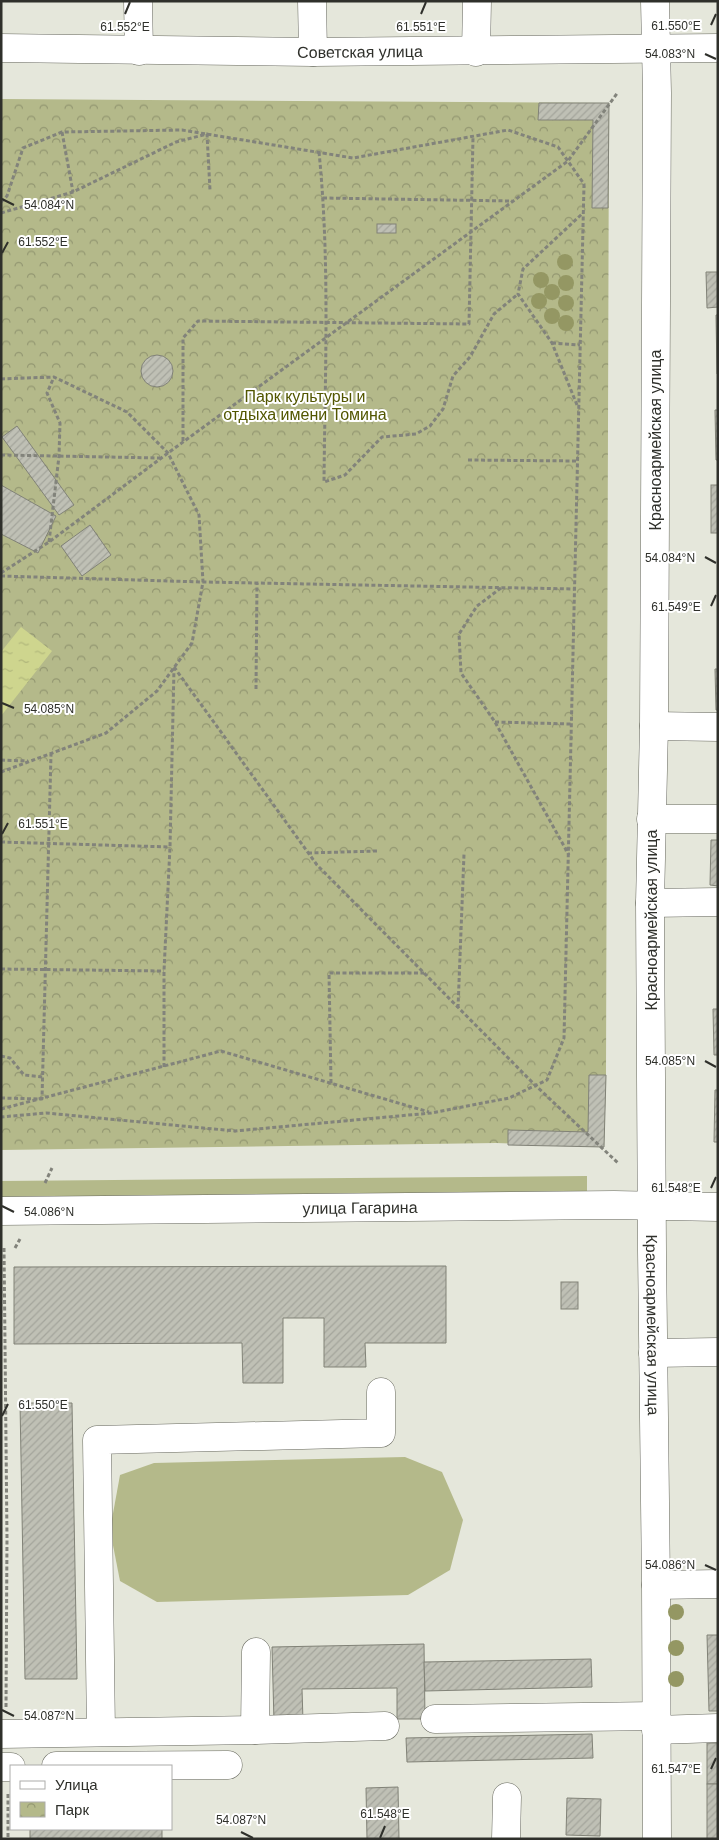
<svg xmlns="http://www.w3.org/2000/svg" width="719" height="1840" font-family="Helvetica,sans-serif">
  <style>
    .green { fill: #b4b98a }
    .park { fill: url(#park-crowns) }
    .water { fill: url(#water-ripples) }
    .building { fill: url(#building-hatch); stroke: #818277 }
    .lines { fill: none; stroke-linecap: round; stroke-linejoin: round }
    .minor-casing { stroke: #67685e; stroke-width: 29 }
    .major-casing { stroke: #67685e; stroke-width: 29 }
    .path { stroke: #82837b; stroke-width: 3; stroke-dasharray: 4 2.5; stroke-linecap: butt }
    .minor { stroke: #fff; stroke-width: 28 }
    .major { stroke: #fff; stroke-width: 28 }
    .tree { fill: #949763 }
    .ticks { fill: none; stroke: #2f302b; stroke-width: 2 }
    .labels { text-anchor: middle; stroke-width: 4; stroke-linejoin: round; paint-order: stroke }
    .street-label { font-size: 16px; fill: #2f302b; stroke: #fff }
    .park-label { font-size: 16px; fill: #525600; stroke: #fff }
    .ticks-label { font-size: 12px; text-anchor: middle; fill: #2f302b; stroke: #fff; stroke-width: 4; stroke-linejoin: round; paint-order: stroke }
  </style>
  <defs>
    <pattern id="park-crowns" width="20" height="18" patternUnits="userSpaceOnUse" patternTransform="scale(1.25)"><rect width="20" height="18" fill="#b4b98a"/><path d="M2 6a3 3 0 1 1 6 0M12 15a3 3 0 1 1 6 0" fill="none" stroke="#939771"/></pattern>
    <pattern id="water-ripples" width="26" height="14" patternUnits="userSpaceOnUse" patternTransform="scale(1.25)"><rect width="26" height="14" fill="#ced58e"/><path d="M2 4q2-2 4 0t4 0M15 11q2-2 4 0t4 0" fill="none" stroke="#b1b77b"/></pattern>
    <pattern id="building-hatch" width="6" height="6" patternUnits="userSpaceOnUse" patternTransform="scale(1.25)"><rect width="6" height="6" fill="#bfc0b5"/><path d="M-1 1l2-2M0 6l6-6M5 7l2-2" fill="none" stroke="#a4a59c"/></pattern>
  </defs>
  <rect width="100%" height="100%" fill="#e5e7db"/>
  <!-- green -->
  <g class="green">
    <path d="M587,1176V1193L1,1197V1181Z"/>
    <path d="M405,1457L442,1472L463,1520L450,1570L408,1595L157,1602L120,1581L110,1530L120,1475L154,1463Z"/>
  </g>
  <!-- park -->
  <path class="park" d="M1,99L609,103L606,1075L604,1147L496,1143L1,1150Z"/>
  <!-- water -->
  <path class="water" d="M21,627L52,651L1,716V652Z"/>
  <!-- building -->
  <g class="building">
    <path d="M539,103H609L608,208H592L593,120H538Z"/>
    <rect x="377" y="224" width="19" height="9"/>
    <path d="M706,272H718V307L707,308Z"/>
    <path d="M716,315H718V374H717Z"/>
    <circle cx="157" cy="371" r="16"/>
    <path d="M715,410H718V460H716Z"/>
    <path d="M17,426L74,505L59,515L2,437Z"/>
    <path d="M1,485L56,516L38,553L1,534Z"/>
    <rect x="711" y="485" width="7" height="48"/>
    <path d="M90,525L111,555L82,576L61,546Z"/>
    <path d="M715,669H718V710H716Z"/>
    <path d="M711,840H718V886L710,885Z"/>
    <path d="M713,1009H718V1055H714Z"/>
    <path d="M589,1075H606L604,1147L508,1145V1130L588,1132Z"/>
    <path d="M715,1090H718V1142H714Z"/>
    <path d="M446,1266V1343H365L366,1367H324V1318H283V1383H243L242,1343L14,1344V1267Z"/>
    <rect x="561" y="1282" width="17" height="27"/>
    <path d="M20,1403H72L77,1679H25Z"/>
    <path d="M707,1635H718V1711H709Z"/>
    <path d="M424,1644L425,1719H397V1688L302,1689L303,1721L274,1722L272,1647Z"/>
    <path d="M591,1659L592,1687L425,1691L424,1662Z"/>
    <path d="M592,1734L593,1758L407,1762L406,1738Z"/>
    <rect x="707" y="1743" width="11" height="41"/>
    <rect x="707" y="1784" width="11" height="55"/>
    <path d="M398,1787L399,1839H367L366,1788Z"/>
    <path d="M567,1798L601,1799L600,1836L566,1835Z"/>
    <rect x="30" y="1829" width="132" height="10"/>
  </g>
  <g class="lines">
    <defs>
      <g id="minor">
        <path d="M138,1L139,51"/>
        <path d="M312,1L313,52"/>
        <path id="s1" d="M655,1L657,93L654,726L650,903L652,1251L656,1585L657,1839"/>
        <path id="s2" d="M1,48L313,52L718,48"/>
        <path d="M476,52L477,1"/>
        <path d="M654,726L718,727"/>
        <path d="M651,819H718"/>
        <path d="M650,903L718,902"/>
        <path d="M653,1353L718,1352"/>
        <path d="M656,1585L718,1584"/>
        <path d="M435,1719L656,1716"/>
        <path d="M255,1730L256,1652"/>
        <path d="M656,1730L718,1728"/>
        <path d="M101,1732L97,1440L381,1433V1392"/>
        <path d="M1,1734L255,1730L385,1726"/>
        <path d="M56,1766L228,1765"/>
        <path d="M1,1767H11"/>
        <path d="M506,1839L507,1797"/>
      </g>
      <g id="major">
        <path id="s3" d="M1,1211L614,1205L718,1207"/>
      </g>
    </defs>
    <!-- minor casing -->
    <use href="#minor" class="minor-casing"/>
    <!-- major casing -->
    <use href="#major" class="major-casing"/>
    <!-- path -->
    <g class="path">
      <path d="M62,132L73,192"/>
      <path d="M319,152C330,262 325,372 324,482L345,475L382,437L416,434L430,426L443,409L453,376L470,357L494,314L518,294"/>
      <path d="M323,198L512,201"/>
      <path d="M1,202L7,196L23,148L62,132L182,130L353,158L508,130L558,147L584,184L564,1038L547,1080L509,1098L431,1113L235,1131L46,1113L1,1117"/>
      <path d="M1,213L73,192L176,142L207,134L210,190"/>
      <path d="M552,343L580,345"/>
      <path d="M1,379L54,377L127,412L168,453L199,515L203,582L192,643L157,691L106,733L1,772"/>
      <path d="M577,405L552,343L518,294L523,269L583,213"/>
      <path d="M183,441V338L198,321L469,324L473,137"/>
      <path d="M1,455L160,458"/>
      <path d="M468,460L578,461"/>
      <path d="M49,542L59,456L60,423L47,393L54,377"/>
      <path d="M1,573L49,542L168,453L568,161L618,92"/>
      <path d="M1,576L203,582L574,589"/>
      <path d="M501,588L477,606L459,634L461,673L495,722L569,855"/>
      <path d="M174,667L317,865L535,1085L618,1163"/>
      <path d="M256,689L257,583"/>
      <path d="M495,722L571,724"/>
      <path d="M1,760L28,761"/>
      <path d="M1,842L170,847"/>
      <path d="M308,853L377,851"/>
      <path d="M1,969L164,971"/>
      <path d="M458,1008L464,854"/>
      <path d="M1,1056L10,1058L24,1075L43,1077"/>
      <path d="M164,1067V971L170,847L174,668"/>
      <path d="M331,1083L329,973H424"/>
      <path d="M1,1098L42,1099L51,754"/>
      <path d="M1,1109L221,1051L429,1112"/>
      <path d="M45,1183L52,1168"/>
      <path d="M4,1248L7,1538L6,1708"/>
      <path d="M15,1248L20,1239"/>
      <path d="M8,1794V1839"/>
    </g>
    <!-- minor -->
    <use href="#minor" class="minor"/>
    <!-- major -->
    <use href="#major" class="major"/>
  </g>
  <!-- trees -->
  <g class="tree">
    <circle cx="565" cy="262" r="8"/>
    <circle cx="541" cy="280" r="8"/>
    <circle cx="566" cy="283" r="8"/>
    <circle cx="552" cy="292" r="8"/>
    <circle cx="539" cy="301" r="8"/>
    <circle cx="566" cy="303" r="8"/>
    <circle cx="552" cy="316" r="8"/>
    <circle cx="566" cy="323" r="8"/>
    <circle cx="676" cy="1612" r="8"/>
    <circle cx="676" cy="1648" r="8"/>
    <circle cx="676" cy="1679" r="8"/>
  </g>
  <!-- ticks -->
  <path class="ticks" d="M125,14L130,2M421,14L426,2M711,25L716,14M705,54L716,59M2,199L14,205M2,253L8,242M705,557L716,563M711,606L716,595M2,703L14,708M2,834L8,823M705,1061L716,1067M711,1188L716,1177M2,1206L14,1212M2,1416L8,1404M705,1565L716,1570M2,1710L14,1716M711,1769L716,1758M241,1832L253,1838M380,1838L385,1826"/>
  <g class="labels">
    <!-- street labels -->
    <g class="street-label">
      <text dy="6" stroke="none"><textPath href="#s2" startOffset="359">Советская улица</textPath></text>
      <text transform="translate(655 440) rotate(-90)" y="6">Красноармейская улица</text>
      <text transform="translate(651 920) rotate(-90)" y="6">Красноармейская улица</text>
      <text dy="6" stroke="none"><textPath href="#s3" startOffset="359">улица Гагарина</textPath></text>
      <text dy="6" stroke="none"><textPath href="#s1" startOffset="1324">Красноармейская улица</textPath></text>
    </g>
    <!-- park labels -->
    <g class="park-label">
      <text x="305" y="402">Парк культуры и<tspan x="305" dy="18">отдыха имени Томина</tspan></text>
    </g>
  </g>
  <g class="ticks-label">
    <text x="676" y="30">61.550°E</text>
    <text x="125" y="31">61.552°E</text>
    <text x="421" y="31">61.551°E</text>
    <text x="670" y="58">54.083°N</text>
    <text x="49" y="209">54.084°N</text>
    <text x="43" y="246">61.552°E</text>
    <text x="670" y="562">54.084°N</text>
    <text x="676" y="611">61.549°E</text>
    <text x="49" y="713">54.085°N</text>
    <text x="43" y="828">61.551°E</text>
    <text x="670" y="1065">54.085°N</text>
    <text x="676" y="1192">61.548°E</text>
    <text x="49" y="1216">54.086°N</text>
    <text x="43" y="1409">61.550°E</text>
    <text x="670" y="1569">54.086°N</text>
    <text x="49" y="1720">54.087°N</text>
    <text x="676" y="1773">61.547°E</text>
    <text x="385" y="1818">61.548°E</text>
    <text x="241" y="1824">54.087°N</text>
  </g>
  <!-- border -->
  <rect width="719" height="1840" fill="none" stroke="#2f302b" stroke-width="5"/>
  <!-- legend -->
  <rect x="10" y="1765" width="162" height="65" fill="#ffffff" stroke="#acacaa"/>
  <rect x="20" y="1781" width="25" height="8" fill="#ffffff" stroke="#acacaa"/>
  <text x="55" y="1790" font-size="15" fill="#2f302b">Улица</text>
  <rect x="20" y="1802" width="25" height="15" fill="url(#park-crowns)" stroke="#acacaa"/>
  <text x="55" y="1815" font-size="15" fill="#2f302b">Парк</text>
</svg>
